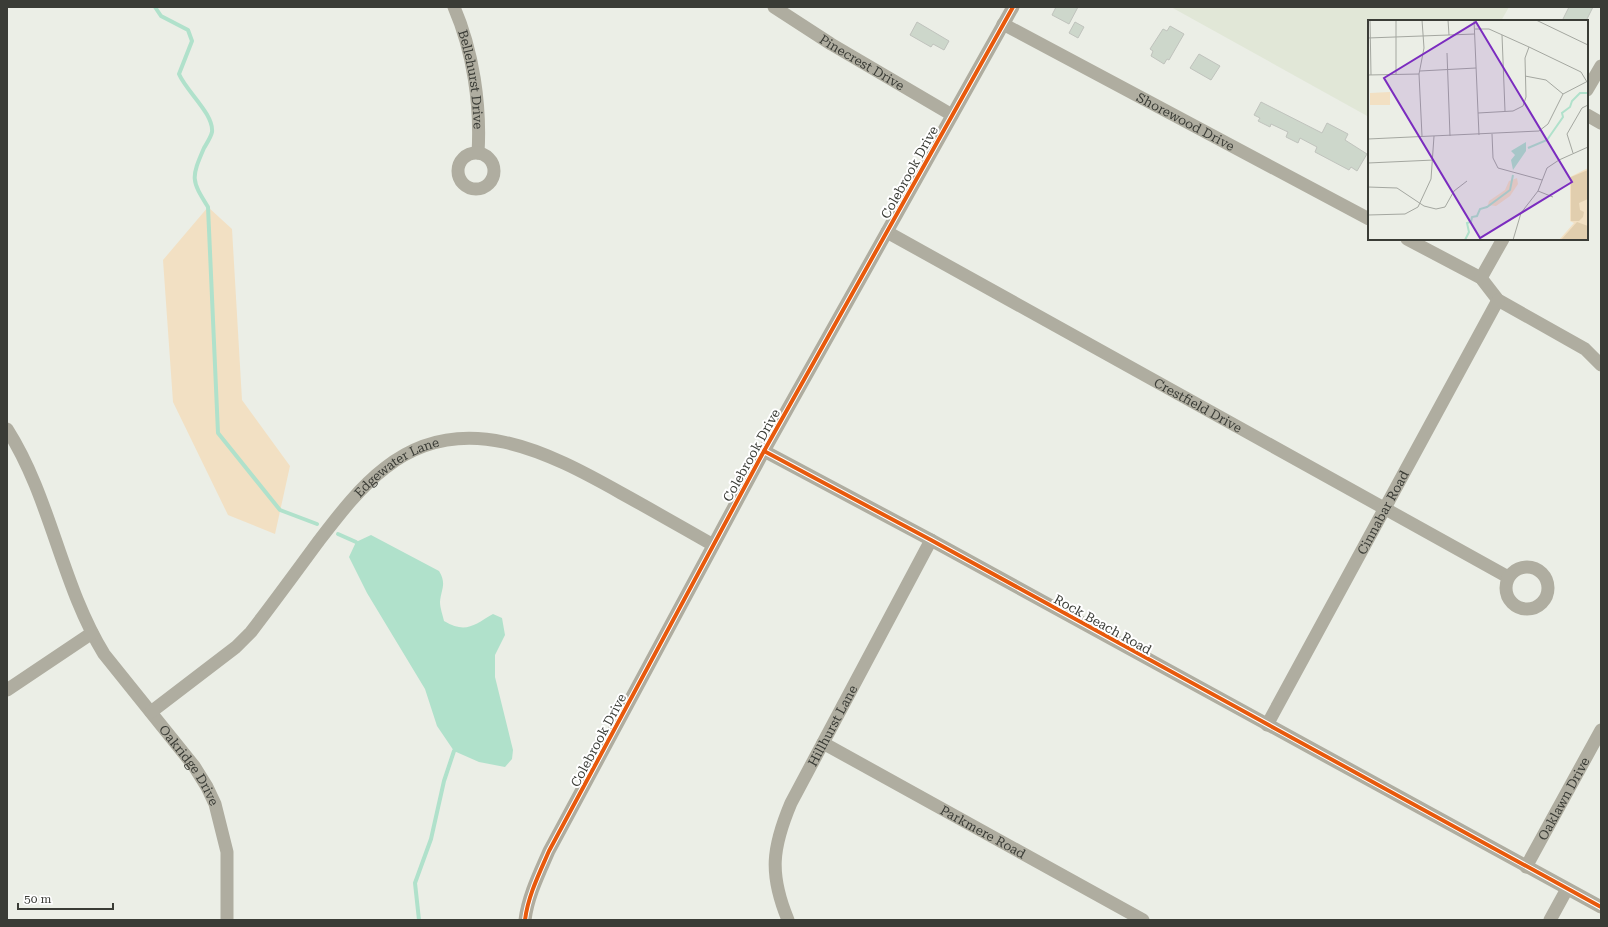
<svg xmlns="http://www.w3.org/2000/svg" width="1608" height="927" font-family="'Roboto Serif',serif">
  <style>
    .built { fill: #e1e7d7 }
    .green { fill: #f2e0c3 }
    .water { fill: #b0e1cb }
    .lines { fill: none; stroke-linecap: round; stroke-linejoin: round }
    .stream { stroke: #b0e1cb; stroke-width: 4 }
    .building { fill: #cdd7cb; stroke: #c0c3bd }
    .minor { stroke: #afada0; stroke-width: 13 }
    .cycleway-casing { stroke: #fff; stroke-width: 6 }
    .cycleway { stroke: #e8590c; stroke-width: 4 }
    .labels { text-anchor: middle; stroke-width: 4; stroke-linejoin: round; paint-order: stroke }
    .street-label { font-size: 13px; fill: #3a3c36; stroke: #fff }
    .inset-river { fill: none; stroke: #b0e1cb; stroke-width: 2 }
    .inset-road { fill: none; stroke: #a4a7a0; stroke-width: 1 }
    .view { fill: #7b2cbf; fill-opacity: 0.15; stroke: #7b2cbf; stroke-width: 2 }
    .inset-edge { fill: none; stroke: #3a3c36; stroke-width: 2 }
  </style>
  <rect width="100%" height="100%" fill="#ebeee6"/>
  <!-- built -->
  <path class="built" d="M1171,7H1509L1501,21H1369V117Z"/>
  <!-- green -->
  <path class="green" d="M208,207L232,229L242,400L290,466L275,534L228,515L173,402L163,260Z"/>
  <!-- water -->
  <path class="water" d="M371,535L439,571C447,584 441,589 440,602C440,608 443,616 444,621C466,634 474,625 493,614L502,618L505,635L495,655V677L513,750L512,759L505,767L479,762L454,751L437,726L425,689L367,593L349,557L356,542Z"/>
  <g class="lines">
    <!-- stream -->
    <g class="stream">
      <path d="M155,7L161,16L188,30L192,41L179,74C186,91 214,114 212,132C211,137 207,143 204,148C191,178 191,180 208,207L218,433L280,510L317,524"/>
      <path d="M338,534L356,542"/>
      <path d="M419,920L415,883L431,839L444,781L454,751"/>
    </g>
  </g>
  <!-- building -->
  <g class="building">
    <path d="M1056,7H1078L1069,24L1052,15Z"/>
    <path d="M1569,7H1593L1586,21H1562Z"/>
    <path d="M917,22L949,41L944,50L933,44L931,47L910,35Z"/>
    <path d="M1075,22L1084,27L1078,38L1069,33Z"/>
    <path d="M1170,26L1184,34L1169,60L1167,59L1164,64L1151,56L1153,51L1150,49L1163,29L1167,31Z"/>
    <path d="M1199,54L1220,66L1211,80L1190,68Z"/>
    <path d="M1261,102L1322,133L1327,123L1348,134L1345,140L1367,154L1357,171L1351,167L1349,170L1315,152L1317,147L1300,138L1298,143L1286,137L1288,132L1271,124L1270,127L1258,121L1260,118L1254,115Z"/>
  </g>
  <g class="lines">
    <!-- minor -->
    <g class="minor">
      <path id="s1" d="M454,7C473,51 481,105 478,153"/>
      <path id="s2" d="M774,7L831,44L952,115"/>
      <path id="s3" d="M1003,24L1369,219"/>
      <path d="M1587,90L1601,66"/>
      <path d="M1587,115L1601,123"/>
      <circle cx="476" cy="171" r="18"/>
      <path id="s4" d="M887,232L1508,577"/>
      <path d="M1407,239L1481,278L1498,300L1585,349L1601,365"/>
      <path d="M1481,278L1503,239"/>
      <path id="s5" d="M7,429C51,498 61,584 104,654L194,766L207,787L215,804L227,852V920"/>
      <path d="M764,451L931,540L1601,907"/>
      <circle cx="1527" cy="588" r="21"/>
      <path d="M7,690L92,633"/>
      <path id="s6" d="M151,712L236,647L251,632C274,602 296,572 318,542C338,516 359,488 385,468C462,407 548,452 621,493C652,510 683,528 713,545"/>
      <path id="s7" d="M1267,725L1498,300"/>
      <path id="s8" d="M823,743L1143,920"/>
      <path id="s9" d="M1526,867L1601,730"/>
      <path d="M525,920C528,896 539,874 549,851L764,451L1013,7"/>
      <path id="s10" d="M788,920C769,874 772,848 791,803L931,540"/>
      <path d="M1550,920L1567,889"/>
    </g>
    <defs>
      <g id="cycleway">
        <path d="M764,451L931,540L1601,907"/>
        <path d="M525,920C528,896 539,874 549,851L764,451L1013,7"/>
      </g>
    </defs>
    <!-- cycleway casing -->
    <use href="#cycleway" class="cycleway-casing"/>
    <!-- cycleway -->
    <use href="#cycleway" class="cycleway"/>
  </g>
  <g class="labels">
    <!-- street labels -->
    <g class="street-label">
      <text dy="5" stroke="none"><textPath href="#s2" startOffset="104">Pinecrest Drive</textPath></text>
      <text dy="5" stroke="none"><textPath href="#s1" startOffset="75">Bellehurst Drive</textPath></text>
      <text dy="5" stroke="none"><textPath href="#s3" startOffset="207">Shorewood Drive</textPath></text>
      <text transform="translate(909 172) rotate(-61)" y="5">Colebrook Drive</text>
      <text dy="5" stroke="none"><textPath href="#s4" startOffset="356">Crestfield Drive</textPath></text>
      <text transform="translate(751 455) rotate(-61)" y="5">Colebrook Drive</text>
      <text dy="5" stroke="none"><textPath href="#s6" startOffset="351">Edgewater Lane</textPath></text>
      <text dy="5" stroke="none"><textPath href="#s7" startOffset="242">Cinnabar Road</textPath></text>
      <text transform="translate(1103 624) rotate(29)" y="5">Rock Beach Road</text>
      <text dy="5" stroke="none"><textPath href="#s10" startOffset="209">Hillhurst Lane</textPath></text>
      <text transform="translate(598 740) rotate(-62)" y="5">Colebrook Drive</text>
      <text dy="5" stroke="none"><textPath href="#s5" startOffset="386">Oakridge Drive</textPath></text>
      <text dy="5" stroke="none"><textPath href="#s9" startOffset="78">Oaklawn Drive</textPath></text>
      <text dy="5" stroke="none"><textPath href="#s8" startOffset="183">Parkmere Road</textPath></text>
    </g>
  </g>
  <!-- overview -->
  <g transform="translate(1368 20)">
    <rect width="220" height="220" fill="#ebeee6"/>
    <path d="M22,72V85H2V73ZM220,148V220H191L206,203L202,201V157ZM149,158L150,164L142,176L128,186L120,185L121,181L137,170L141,161Z" fill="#f2e0c3"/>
    <path d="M220,150V179L211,183L212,190L216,192L215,197L211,201H203V157ZM209,202L220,206V220H193Z" fill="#e1ceae"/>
    <path d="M158,122V131L145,150L143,140L147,135L143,131Z" fill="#b0e1cb"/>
    <path class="inset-river" d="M160,128L179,120L195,97L194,93L202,87L204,81L212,73H220M97,220L101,212L99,203L103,202L104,197L109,196L112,189L119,187L142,170L145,155"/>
    <path class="inset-road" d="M2,0L3,55M28,0V54M54,0L56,28L51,54L54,116M80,0L81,15M106,0L111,115M168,0L220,25M107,9H121L161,27L213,52L219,62M134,15L137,91M0,18L107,14M79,33L82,116M52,51L108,48M0,55L51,54M157,56L178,60L195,74M110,93L145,91L155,86L158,77L157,38L161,27M124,114L125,138L130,148L174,160M0,119L171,111L180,104L195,74L220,61M205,133L199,114L214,88L220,85M0,143L66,140M0,167L29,168L56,186L68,189L77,187L86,171L99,161M170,171L185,177M0,195L37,194L50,187L63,159L66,116M145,220L153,193L170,171L179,148L191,140L220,127"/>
    <path class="view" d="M108,2L204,162L112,218L16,58Z"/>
    <rect width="220" height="220" class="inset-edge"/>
  </g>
  <!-- border -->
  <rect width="1608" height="927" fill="none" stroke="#3a3c36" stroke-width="16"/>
  <!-- scale -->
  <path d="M18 903v6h95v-6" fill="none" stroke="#3a3c36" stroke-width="2"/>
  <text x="24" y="903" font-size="12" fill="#3a3c36" stroke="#ffffff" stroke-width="3" paint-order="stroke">50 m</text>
</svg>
